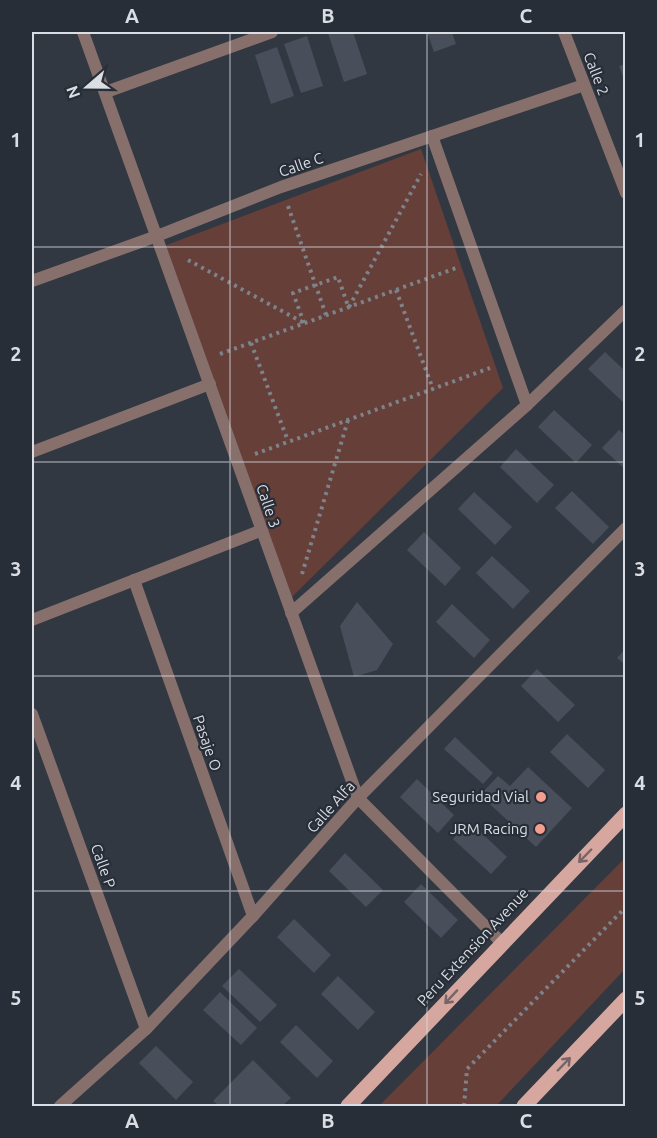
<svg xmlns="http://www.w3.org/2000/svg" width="657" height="1138" font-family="Ubuntu,sans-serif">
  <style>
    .green { fill: #663f38 }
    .building { fill: #484f5a }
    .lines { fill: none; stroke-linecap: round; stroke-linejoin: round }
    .path { stroke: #7d828b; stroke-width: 4; stroke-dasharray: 3 4.5; stroke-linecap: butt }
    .street { stroke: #87706c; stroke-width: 12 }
    .primary { stroke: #d6a79f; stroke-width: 15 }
    .oneway { stroke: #766466 }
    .grid { fill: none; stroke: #dadee4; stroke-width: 1.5; stroke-opacity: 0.55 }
    .poi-dot { fill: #f59d8e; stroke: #282e38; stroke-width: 2 }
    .labels { text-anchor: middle; stroke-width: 4.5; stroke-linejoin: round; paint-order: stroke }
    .street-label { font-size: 15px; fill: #dadee4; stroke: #282e38 }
    .poi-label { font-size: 15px; fill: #dadee4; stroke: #282e38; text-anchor: end }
    .neatline { fill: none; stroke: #dadee4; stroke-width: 2 }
    .grid-label { font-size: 20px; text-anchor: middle; font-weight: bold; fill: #dadee4 }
  </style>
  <rect width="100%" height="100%" fill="#323842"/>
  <!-- green -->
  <g class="green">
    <path d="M421,149L503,388L292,597L164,246Z"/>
    <path d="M625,858V969L496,1106H379Z"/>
  </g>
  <!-- building -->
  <g class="building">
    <path d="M332,32H353L367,74L344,82L328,33Z"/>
    <path d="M427,32H452L456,44L434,52Z"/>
    <path d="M307,36L323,86L301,93L284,44Z"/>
    <path d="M277,47L294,96L271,104L255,55Z"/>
    <path d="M626,64V82H625L619,66Z"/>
    <path d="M605,352L626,372V405L588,369Z"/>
    <path d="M554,410L592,445L576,463L538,427Z"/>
    <path d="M619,430L626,436V470L602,448Z"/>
    <path d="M516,449L554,485L537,503L500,467Z"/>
    <path d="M572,491L609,527L593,544L555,508Z"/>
    <path d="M474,492L512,527L495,545L458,509Z"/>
    <path d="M424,532L461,568L445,586L407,550Z"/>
    <path d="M492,556L530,591L513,609L476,573Z"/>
    <path d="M357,602L393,644L377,670L354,677L340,626Z"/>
    <path d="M452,604L490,640L474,658L436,622Z"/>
    <path d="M626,648V665L617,658Z"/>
    <path d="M537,669L575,705L558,722L521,686Z"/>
    <path d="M567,734L605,770L588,788L550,752Z"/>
    <path d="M455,737L493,773L483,784L444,749Z"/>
    <path d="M528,767L572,808L536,847L480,795L498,776L510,786Z"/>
    <path d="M417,779L454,815L438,833L400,797Z"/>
    <path d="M469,821L507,857L491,874L453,839Z"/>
    <path d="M345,853L383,890L366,907L329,871Z"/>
    <path d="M421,884L458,920L441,938L404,902Z"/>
    <path d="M294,919L331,955L314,973L277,937Z"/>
    <path d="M239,969L277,1005L260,1022L222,986Z"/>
    <path d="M338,976L375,1012L358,1030L321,994Z"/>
    <path d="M220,992L257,1028L241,1045L203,1010Z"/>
    <path d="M296,1025L333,1061L317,1078L280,1042Z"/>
    <path d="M156,1046L193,1082L176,1100L139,1063Z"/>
    <path d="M253,1060L291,1098L282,1106H219L213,1101Z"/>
  </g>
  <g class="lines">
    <!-- path -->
    <g class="path">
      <path d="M288,206L326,315"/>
      <path d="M188,260L304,323"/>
      <path d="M396,290L433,389"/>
      <path d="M349,307L421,174"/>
      <path d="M304,323L293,293L338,277L348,306"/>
      <path d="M251,343L288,441"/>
      <path d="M220,354L456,268"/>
      <path d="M255,454L490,368"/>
      <path d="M302,574L348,420"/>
      <path d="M464,1106L467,1069L626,907"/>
    </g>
    <!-- street -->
    <g class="street">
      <path d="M83,32L358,798L502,943"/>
      <path d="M564,32L626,193"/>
      <path d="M106,92L272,32"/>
      <path d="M432,136L527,405"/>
      <path d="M32,281L157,236L281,187L584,85"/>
      <path d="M32,452L210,384"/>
      <path d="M134,580L253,916"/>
      <path d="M291,613L527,405L626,310"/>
      <path d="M32,620L260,531"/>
      <path d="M32,714L146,1029"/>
      <path d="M60,1106L146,1029L253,916L358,798L626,528"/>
    </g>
    <!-- primary -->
    <g class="primary">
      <path d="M348,1106L626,814"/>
      <path d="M524,1106L626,999"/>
    </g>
  </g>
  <!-- one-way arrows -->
  <defs><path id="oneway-shaft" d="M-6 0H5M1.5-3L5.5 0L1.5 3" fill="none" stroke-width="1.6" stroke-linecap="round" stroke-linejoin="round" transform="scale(1.5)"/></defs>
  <g class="oneway">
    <use href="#oneway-shaft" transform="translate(585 856) rotate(134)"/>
    <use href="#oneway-shaft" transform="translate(451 997) rotate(133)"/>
    <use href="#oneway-shaft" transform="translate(564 1064) rotate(-46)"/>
  </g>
  <!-- grid -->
  <path class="grid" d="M230,32V1106M427,32V1106M32,247H626M32,462H626M32,676H626M32,891H626"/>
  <!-- markers -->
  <g class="poi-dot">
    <circle cx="541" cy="797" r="6"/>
    <circle cx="540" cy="829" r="6"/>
  </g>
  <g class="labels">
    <!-- street labels -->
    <g class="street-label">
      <text transform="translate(596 74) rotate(69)" y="5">Calle 2</text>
      <text transform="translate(301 165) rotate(-19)" y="5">Calle C</text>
      <text transform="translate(268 506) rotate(71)" y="5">Calle 3</text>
      <text transform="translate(207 743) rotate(71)" y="5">Pasaje O</text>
      <text transform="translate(331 807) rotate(-48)" y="5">Calle Alfa</text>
      <text transform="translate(103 866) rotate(70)" y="5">Calle P</text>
      <text transform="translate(473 947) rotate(-47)" y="5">Peru Extension Avenue</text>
    </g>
    <!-- poi labels -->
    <g class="poi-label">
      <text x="529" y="802">Seguridad Vial</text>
      <text x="528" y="834">JRM Racing</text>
    </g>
  </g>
  <!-- border -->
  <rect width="657" height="1138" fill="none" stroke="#282e38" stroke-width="66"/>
  <!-- north arrow -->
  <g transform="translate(87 87) rotate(250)" stroke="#282e38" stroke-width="4.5" paint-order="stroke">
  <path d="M0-4.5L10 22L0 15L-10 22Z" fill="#dadee4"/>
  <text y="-9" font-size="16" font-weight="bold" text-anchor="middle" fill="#dadee4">N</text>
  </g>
  <rect x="33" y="33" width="591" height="1072" class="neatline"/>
  <g class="grid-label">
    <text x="132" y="23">A</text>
    <text x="328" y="23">B</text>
    <text x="526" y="23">C</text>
    <text x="16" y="147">1</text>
    <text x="640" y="147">1</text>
    <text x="16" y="361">2</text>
    <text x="640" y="361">2</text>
    <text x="16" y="576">3</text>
    <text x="640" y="576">3</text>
    <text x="16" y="790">4</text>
    <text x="640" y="790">4</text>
    <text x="16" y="1005">5</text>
    <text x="640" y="1005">5</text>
    <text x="132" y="1128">A</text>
    <text x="328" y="1128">B</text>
    <text x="526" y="1128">C</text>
  </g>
</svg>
